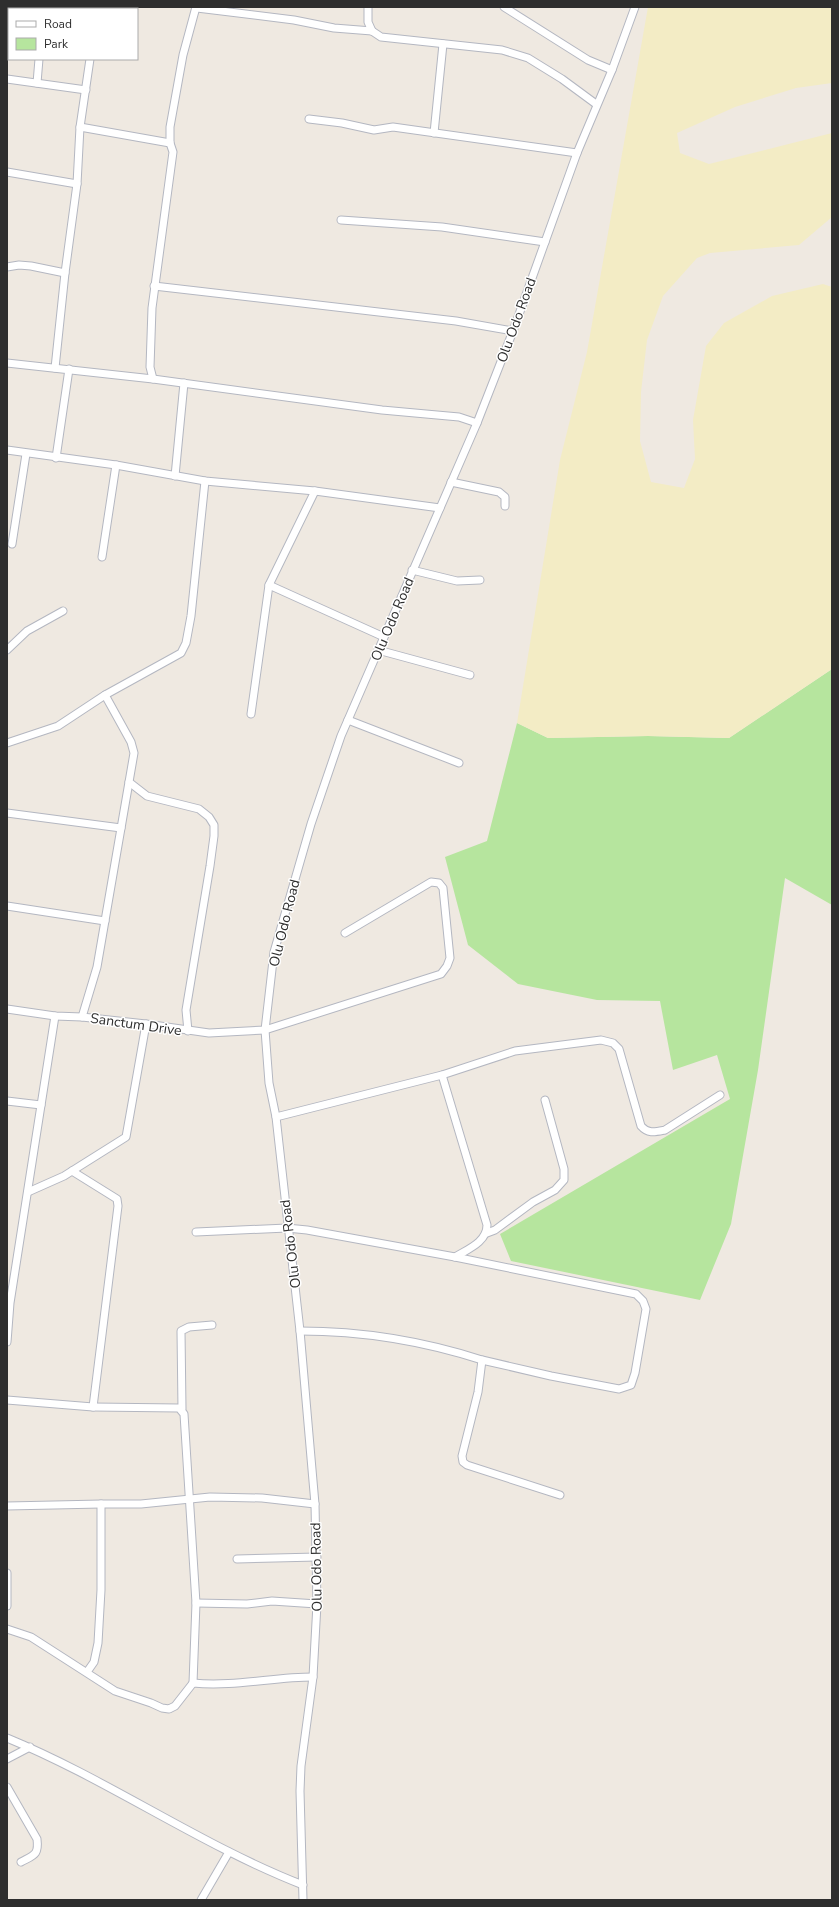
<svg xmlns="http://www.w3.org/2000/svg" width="839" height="1907" font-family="'Nunito Sans',sans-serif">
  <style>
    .green { fill: #b6e59e }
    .sand { fill: #f3ecc5 }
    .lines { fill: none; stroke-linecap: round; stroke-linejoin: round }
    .street-casing { stroke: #b4b7c1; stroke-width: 9 }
    .street { stroke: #fff; stroke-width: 7 }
    .labels { text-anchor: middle; stroke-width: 3; stroke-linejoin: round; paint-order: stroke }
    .street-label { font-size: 14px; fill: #2e2e2e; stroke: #fff }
  </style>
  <rect width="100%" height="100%" fill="#efe9e1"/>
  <!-- green -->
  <path class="green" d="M832,669V905L785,878L758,1070L731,1224L700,1300L511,1261L500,1234L730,1099L717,1055L673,1070L660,1001L597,1000L518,984L468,945L445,857L487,841L517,723L548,738L648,736L729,738Z"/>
  <!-- sand -->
  <path class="sand" d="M648,7H832V83L796,88L735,107L677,133L680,153L709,164L832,133V217L799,245L710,253L697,258L663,296L647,340L641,392L640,441L651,482L684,488L695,459L693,420L706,346L724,323L772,296L823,284L832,287V669L729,738L648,736L548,738L517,723L560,460L587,352Z"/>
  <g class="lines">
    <defs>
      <g id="street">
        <path d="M368,7V22L372,31"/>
        <path d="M504,7L588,60L612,70"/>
        <path d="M197,8L294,20L334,28L372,31L381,37L502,50L528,58L562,79L596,104"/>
        <path d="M100,9V7"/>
        <path d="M7,79L86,90"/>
        <path d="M37,83L39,59"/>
        <path d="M309,119L342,123L374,130L393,127L577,153"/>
        <path d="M80,127L170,143"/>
        <path d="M434,133L443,44"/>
        <path d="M7,172L77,184"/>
        <path d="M341,220L442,227L545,242"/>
        <path d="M7,267L19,265L31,266L65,273"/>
        <path d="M154,286L456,321L513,331"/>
        <path d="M7,363L153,379L382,410L459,417L477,423"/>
        <path d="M55,368L65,273L77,184L80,127L90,59"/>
        <path d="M153,379L150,367L152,308L173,152L170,143V127L183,55L196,7"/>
        <path d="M7,450L116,465L205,481L315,491L440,508"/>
        <path d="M56,458L69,369"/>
        <path d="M175,476L184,383"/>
        <path d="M451,482L499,492L505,497V506"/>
        <path d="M12,544L26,454"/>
        <path d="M102,557L116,465"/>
        <path d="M412,570L457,581L480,580"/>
        <path d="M269,585L384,637"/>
        <path d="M7,650L27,631L63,611"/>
        <path d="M378,650L470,675"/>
        <path d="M105,695L131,742L134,753L129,782L147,796L199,809L209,817L214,825V836L210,866L186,1010L188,1031"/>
        <path d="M251,714L269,585L315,491"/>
        <path d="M348,720L459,763"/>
        <path d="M7,743L58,726L105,695L181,653L186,643L191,616L205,481"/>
        <path d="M7,813L121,828"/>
        <path d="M7,906L105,921"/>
        <path d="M7,1009L55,1016L82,1017L146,1024L209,1033L265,1030L441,974L447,966L450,958L443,888L439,883L431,882L345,933"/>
        <path d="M82,1017L97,967L129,782"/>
        <path d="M442,1075L487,1225C487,1242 468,1249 455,1257"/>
        <path d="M7,1101L41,1105"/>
        <path d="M276,1117L442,1075L515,1051L601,1040L613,1043L619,1049L641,1126C648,1134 655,1132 665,1130L720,1095"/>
        <path d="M28,1192L64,1176L126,1137L146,1024"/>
        <path d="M196,1232L287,1228L307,1230L455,1257L636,1294L643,1301L646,1309L635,1373L631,1385L619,1389L551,1376L482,1360"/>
        <path d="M487,1233L495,1230L533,1202L555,1190L564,1180V1169L545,1100"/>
        <path d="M300,1331C362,1331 423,1341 482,1360L478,1392L462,1456L463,1462L467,1465L560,1495"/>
        <path d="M7,1342L10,1303L55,1016"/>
        <path d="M7,1400L93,1407L118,1206L117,1199L72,1171"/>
        <path d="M93,1407L179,1408L184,1414L196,1603L193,1683"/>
        <path d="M182,1409L181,1331L189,1327L212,1325"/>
        <path d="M7,1506L101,1504"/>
        <path d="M237,1559L317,1557"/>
        <path d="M7,1573V1606"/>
        <path d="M196,1603L247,1604L272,1601L317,1604"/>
        <path d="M7,1629L31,1637L115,1691L151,1703L162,1708L169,1709L175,1706L193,1683C234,1687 273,1677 313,1677"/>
        <path d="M87,1672L94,1662L98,1643L101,1590V1504H141L210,1497L262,1498L315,1504"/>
        <path d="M7,1738C109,1780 200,1845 303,1885"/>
        <path d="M7,1759L30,1747"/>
        <path d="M7,1787L37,1839C39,1855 34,1855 21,1862"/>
        <path d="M201,1900L229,1852"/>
        <path d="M303,1900L300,1791L301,1766L313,1677L317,1604L315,1504L300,1331L276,1117L269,1083L265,1030L274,952L311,824L341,736L477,423L513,331L577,153L612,70L635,7"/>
      </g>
    </defs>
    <!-- street casing -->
    <use href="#street" class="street-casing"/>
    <!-- street -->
    <use href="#street" class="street"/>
  </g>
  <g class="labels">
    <!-- street labels -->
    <g class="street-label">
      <text transform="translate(516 320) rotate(-70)" y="5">Olu Odo Road</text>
      <text transform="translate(392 619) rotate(-67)" y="5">Olu Odo Road</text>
      <text transform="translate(284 923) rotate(-76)" y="5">Olu Odo Road</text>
      <text transform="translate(136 1024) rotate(8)" y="5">Sanctum Drive</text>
      <text transform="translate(290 1244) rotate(-97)" y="5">Olu Odo Road</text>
      <text transform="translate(316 1567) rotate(-91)" y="5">Olu Odo Road</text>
    </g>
  </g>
  <!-- border -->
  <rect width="839" height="1907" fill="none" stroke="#2e2e2e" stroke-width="16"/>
  <!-- legend -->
  <rect x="8" y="8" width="130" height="52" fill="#ffffff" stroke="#ababab"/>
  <rect x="16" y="21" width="20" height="6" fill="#ffffff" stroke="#ababab"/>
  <text x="44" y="28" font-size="12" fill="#2e2e2e">Road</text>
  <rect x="16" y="38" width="20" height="12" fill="#b6e59e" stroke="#ababab"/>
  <text x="44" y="48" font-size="12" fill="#2e2e2e">Park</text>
</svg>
